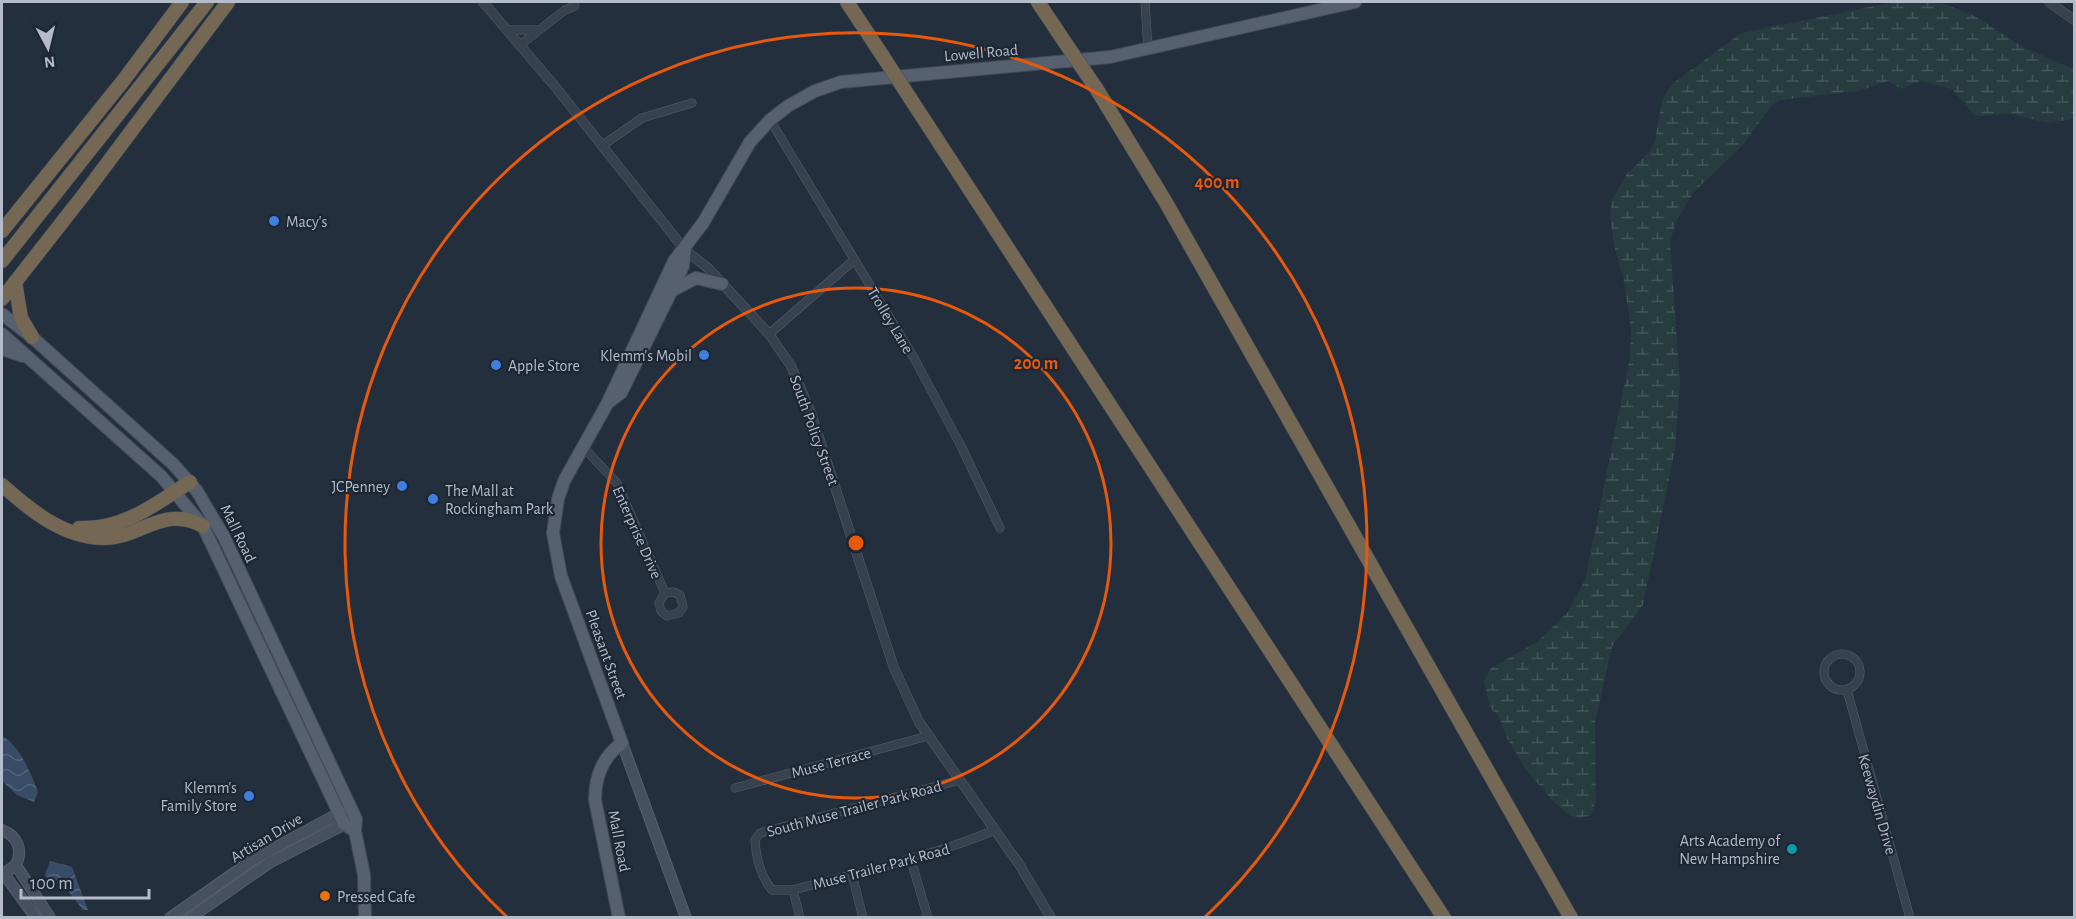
<svg xmlns="http://www.w3.org/2000/svg" width="2076" height="919" font-family="'Alegreya Sans',sans-serif">
  <style>
    .wetland { fill: url(#wetland-marsh) }
    .water { fill: url(#water-waves) }
    .lines { fill: none; stroke-linecap: round; stroke-linejoin: round }
    .minor-casing { stroke: #565f6c; stroke-width: 9 }
    .tertiary-casing { stroke: #565f6c; stroke-width: 10 }
    .secondary-casing { stroke: #565f6c; stroke-width: 12 }
    .primary-casing { stroke: #414a57; stroke-width: 14 }
    .motorway-casing { stroke: #434c59; stroke-width: 15 }
    .minor { stroke: #38414e; stroke-width: 8 }
    .tertiary { stroke: #38414e; stroke-width: 9 }
    .secondary { stroke: #465061; stroke-width: 10 }
    .primary { stroke: #56606e; stroke-width: 12 }
    .motorway { stroke: #746855; stroke-width: 14 }
    .motorway-bridge-casing { stroke: #434c59; stroke-width: 15; stroke-linecap: butt }
    .motorway-bridge { stroke: #746855; stroke-width: 14 }
    .ring { fill: none; stroke: #e8590c; stroke-width: 3 }
    .shop-dot { fill: #3f7fe0; stroke: #1d2633; stroke-width: 2 }
    .culture-dot { fill: #0f9aa8; stroke: #1d2633; stroke-width: 2 }
    .food-dot { fill: #e8710a; stroke: #1d2633; stroke-width: 2 }
    .labels { text-anchor: middle; stroke-width: 4.5; stroke-linejoin: round; paint-order: stroke }
    .street-label { font-size: 16px; fill: #b4bcc9; stroke: #1d2633 }
    .poi-label { font-size: 16px; fill: #b4bcc9; stroke: #1d2633; text-anchor: start }
    .centre { fill: #e8590c; stroke: #1d2633; stroke-width: 3 }
    .ring-label { font-size: 18px; text-anchor: middle; font-weight: bold; fill: #e8590c; stroke: #1d2633; stroke-width: 4.5; stroke-linejoin: round; paint-order: stroke }
  </style>
  <defs>
    <pattern id="wetland-marsh" width="20" height="14" patternUnits="userSpaceOnUse" patternTransform="scale(1.5)"><rect width="20" height="14" fill="#263c3f"/><path d="M1 5h8M5 5V1M11 12h8M15 12V8" fill="none" stroke="#435659"/></pattern>
    <pattern id="water-waves" width="16" height="10" patternUnits="userSpaceOnUse" patternTransform="scale(1.5)"><rect width="16" height="10" fill="#394c67"/><path d="M0 5q4-4 8 0t8 0" fill="none" stroke="#53647b"/></pattern>
  </defs>
  <rect width="100%" height="100%" fill="#242f3e"/>
  <!-- wetland -->
  <path class="wetland" d="M1889,3H1941L1973,15L2025,48L2074,69V119L2048,123L2010,114L1975,116L1952,89L1921,81L1901,89L1888,81L1859,91L1780,100L1771,106L1742,146L1693,193L1676,222L1670,242L1680,382L1675,450L1643,605L1612,647L1595,723L1596,802L1590,816L1573,818L1554,802L1526,770L1506,736L1498,715L1490,708L1484,681L1490,669L1538,641L1568,612L1585,580L1630,357L1631,329L1623,276L1614,246L1610,214L1612,200L1626,175L1650,151L1655,141L1662,100L1672,84L1741,33Z"/>
  <!-- water -->
  <g class="water">
    <path d="M2,736C20,746 31,773 38,792L34,802L17,795L2,781Z"/>
    <path d="M50,861L72,867L88,910H83L65,887L56,880L47,878L45,875Z"/>
  </g>
  <g class="lines">
    <defs>
      <g id="minor">
        <path d="M1145,2L1148,50"/>
        <path d="M507,30H537"/>
        <path d="M520,45L565,10L575,6"/>
        <path d="M770,120L914,358L961,446L1000,528"/>
        <path d="M603,145L642,118L692,103"/>
        <path d="M769,334L853,261"/>
        <path d="M583,447L617,483L665,593L659,603L661,611L667,616L679,613L683,607L680,595L673,592L665,593"/>
        <circle cx="1842" cy="672" r="18"/>
        <path d="M1847,690L1910,918"/>
        <path d="M735,788L928,736"/>
        <path d="M911,860L928,918"/>
        <path d="M852,874L863,918"/>
        <path d="M793,890H772C761,877 756,857 755,840L760,833L960,780"/>
        <path d="M800,918L793,890C861,872 930,857 995,830"/>
      </g>
      <g id="tertiary">
        <path d="M483,2L553,84L685,250L708,268L769,334L791,366L811,413L894,668L919,722L1019,864L1051,918"/>
        <path d="M2049,2L2074,20"/>
      </g>
      <g id="secondary">
        <path d="M622,743L686,918"/>
        <path d="M2,830C18,836 23,850 16,865L2,875"/>
        <path d="M16,865L50,918"/>
        <path d="M4,874L36,918"/>
        <path d="M170,918L254,859L345,810"/>
        <path d="M190,918L269,863L351,821"/>
      </g>
      <g id="primary">
        <path d="M673,290L696,278L722,284"/>
        <path d="M2,314L32,337L173,464L197,491L224,537L356,819L355,831L364,875L365,918"/>
        <path d="M2,334L161,476L203,526L339,813L344,824L355,831"/>
        <path d="M2,349L23,356"/>
        <path d="M609,402L621,393L672,290L683,266L685,250"/>
        <path d="M619,918L595,800C595,777 602,757 622,743L561,576L553,533L558,499L564,481L607,404L674,261L703,223L750,142L770,120L788,106L815,91L841,82L1110,57L1355,2"/>
      </g>
      <g id="motorway">
        <path d="M847,2L882,55"/>
        <path d="M1038,2L1066,44"/>
        <path d="M1096,88L1165,201L1571,918"/>
        <path d="M910,98L1444,918"/>
        <path d="M2,231L123,81L182,2"/>
        <path d="M2,261L207,2"/>
        <path d="M15,282L21,318L32,337"/>
        <path d="M2,299L85,193L228,2"/>
        <path d="M2,485C29,509 62,537 102,538C141,539 162,504 203,526"/>
        <path d="M79,528C123,530 154,505 190,482"/>
      </g>
    </defs>
    <!-- minor casing -->
    <use href="#minor" class="minor-casing"/>
    <!-- tertiary casing -->
    <use href="#tertiary" class="tertiary-casing"/>
    <!-- secondary casing -->
    <use href="#secondary" class="secondary-casing"/>
    <!-- primary casing -->
    <use href="#primary" class="primary-casing"/>
    <!-- motorway casing -->
    <use href="#motorway" class="motorway-casing"/>
    <!-- minor -->
    <use href="#minor" class="minor"/>
    <!-- tertiary -->
    <use href="#tertiary" class="tertiary"/>
    <!-- secondary -->
    <use href="#secondary" class="secondary"/>
    <!-- primary -->
    <use href="#primary" class="primary"/>
    <!-- motorway -->
    <use href="#motorway" class="motorway"/>
    <defs>
      <g id="motorway-bridge">
        <path d="M1066,44L1096,88"/>
        <path d="M882,55L910,98"/>
      </g>
    </defs>
    <!-- motorway-bridge casing -->
    <use href="#motorway-bridge" class="motorway-bridge-casing"/>
    <!-- motorway-bridge -->
    <use href="#motorway-bridge" class="motorway-bridge"/>
  </g>
  <!-- distance rings -->
  <g class="ring">
    <circle cx="856" cy="543" r="255"/>
    <path d="M507 917A511 511 0 1 1 1205 917"/>
  </g>
  <!-- markers -->
  <g class="shop-dot">
    <circle cx="274" cy="221" r="6"/>
    <circle cx="704" cy="355" r="6"/>
    <circle cx="496" cy="365" r="6"/>
    <circle cx="402" cy="486" r="6"/>
    <circle cx="433" cy="499" r="6"/>
    <circle cx="249" cy="796" r="6"/>
  </g>
  <circle class="culture-dot" cx="1792" cy="849" r="6"/>
  <circle class="food-dot" cx="325" cy="896" r="6"/>
  <g class="labels">
    <!-- street labels -->
    <g class="street-label">
      <text transform="translate(981 52) rotate(-5)" y="6">Lowell Road</text>
      <text transform="translate(891 320) rotate(59)" y="6">Trolley Lane</text>
      <text transform="translate(815 430) rotate(70)" y="6">South Policy Street</text>
      <text transform="translate(638 532) rotate(66)" y="6">Enterprise Drive</text>
      <text transform="translate(239 533) rotate(64)" y="6">Mall Road</text>
      <text transform="translate(607 654) rotate(70)" y="6">Pleasant Street</text>
      <text transform="translate(831 762) rotate(-15)" y="6">Muse Terrace</text>
      <text transform="translate(1878 804) rotate(74)" y="6">Keewaydin Drive</text>
      <text transform="translate(854 808) rotate(-15)" y="6">South Muse Trailer Park Road</text>
      <text transform="translate(266 837) rotate(-31)" y="6">Artisan Drive</text>
      <text transform="translate(620 841) rotate(79)" y="6">Mall Road</text>
      <text transform="translate(881 866) rotate(-15)" y="6">Muse Trailer Park Road</text>
    </g>
    <!-- poi labels -->
    <g class="poi-label">
      <text x="286" y="227">Macy's</text>
      <text x="692" y="361" text-anchor="end">Klemm's Mobil</text>
      <text x="508" y="371">Apple Store</text>
      <text x="390" y="492" text-anchor="end">JCPenney</text>
      <text x="445" y="496">The Mall at<tspan x="445" dy="18">Rockingham Park</tspan></text>
      <text x="237" y="793" text-anchor="end">Klemm's<tspan x="237" dy="18">Family Store</tspan></text>
      <text x="1780" y="846" text-anchor="end">Arts Academy of<tspan x="1780" dy="18">New Hampshire</tspan></text>
      <text x="337" y="902">Pressed Cafe</text>
    </g>
  </g>
  <circle cx="856" cy="543" r="9" class="centre"/>
  <g class="ring-label">
    <text x="1217" y="188">400 m</text>
    <text x="1036" y="369">200 m</text>
  </g>
  <!-- border -->
  <rect width="2076" height="919" fill="none" stroke="#b4bcc9" stroke-width="6"/>
  <!-- north arrow -->
  <g transform="translate(48 48) rotate(173)" stroke="#1d2633" stroke-width="4.5" paint-order="stroke">
  <path d="M0-4.5L10 22L0 15L-10 22Z" fill="#b4bcc9"/>
  <text y="-9" font-size="16" font-weight="bold" text-anchor="middle" fill="#b4bcc9">N</text>
  </g>
  <!-- scale -->
  <path d="M21 889v9h128v-9" fill="none" stroke="#b4bcc9" stroke-width="3"/>
  <text x="30" y="889" font-size="18" fill="#b4bcc9" stroke="#1d2633" stroke-width="4.5" paint-order="stroke">100 m</text>
</svg>
